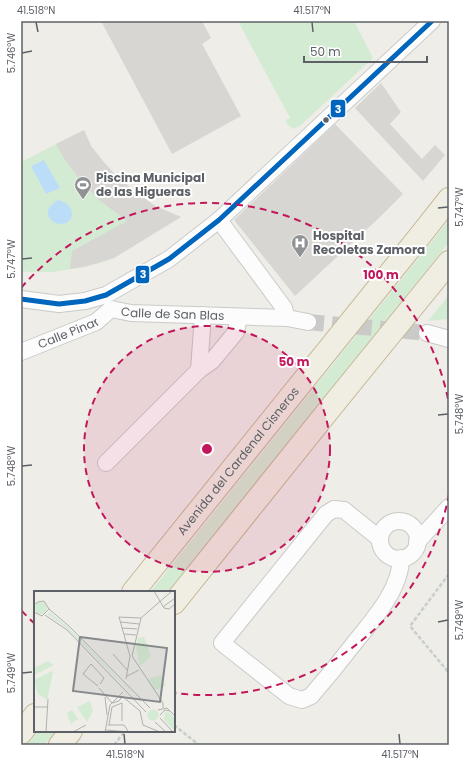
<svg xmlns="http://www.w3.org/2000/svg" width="470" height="766" font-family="Poppins,sans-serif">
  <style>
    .green { fill: #d4ebd3 }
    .water { fill: #bcddf8 }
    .building { fill: #d8d6d3 }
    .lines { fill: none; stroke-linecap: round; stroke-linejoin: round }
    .minor-tunnel { stroke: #cacac8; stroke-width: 16; stroke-dasharray: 16 8; stroke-linecap: butt }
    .minor-casing { stroke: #cacac9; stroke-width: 18 }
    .highway-casing { stroke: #c6b894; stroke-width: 24 }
    .path { stroke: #c9cecb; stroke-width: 2.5; stroke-dasharray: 4 2; stroke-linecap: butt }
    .minor { stroke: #fcfcfc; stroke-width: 16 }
    .highway { stroke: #f0ede2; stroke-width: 22 }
    .bus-1-casing { stroke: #fff; stroke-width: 8 }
    .bus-1 { stroke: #0065bd; stroke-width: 5 }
    .ticks { fill: none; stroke: #5d6167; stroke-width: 1.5 }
    .ring { fill: none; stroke: #c2185b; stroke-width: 2; stroke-dasharray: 7 5 }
    .bus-dot { fill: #5d6167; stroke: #fff; stroke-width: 1.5 }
    .labels { text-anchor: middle; stroke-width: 4; stroke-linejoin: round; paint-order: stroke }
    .poi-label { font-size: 12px; font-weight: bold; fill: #5d6167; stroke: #fff; text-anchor: start }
    .street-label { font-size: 12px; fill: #5d6167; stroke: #fff }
    .inset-road { fill: none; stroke: #b0b1b0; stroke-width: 1 }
    .view { fill: #86888b; fill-opacity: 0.15; stroke: #86888b; stroke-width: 2 }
    .inset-edge { fill: none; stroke: #5d6167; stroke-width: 2 }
    .centre { fill: #c2185b; stroke: #fff; stroke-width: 2 }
    .ring-label { font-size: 12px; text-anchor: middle; font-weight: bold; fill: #c2185b; stroke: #fff; stroke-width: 4; stroke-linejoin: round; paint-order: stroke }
    .line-badge { stroke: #fff; stroke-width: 1.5 }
    .badge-label { font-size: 11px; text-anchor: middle; font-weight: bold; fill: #fff }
    .neatline { fill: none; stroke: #5d6167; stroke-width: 1.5 }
    .ticks-label { font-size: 10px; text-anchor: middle; fill: #5d6167 }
  </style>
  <rect width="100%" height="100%" fill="#eeede8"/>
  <!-- green -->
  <g class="green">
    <path d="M243,21H354L373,58L300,126L293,129L289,126L285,121L290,118L239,23Z"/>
    <path d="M84,130L91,146L102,160L119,179L155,206L181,217L114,258L100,263L84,267L52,272H29L21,271V162Z"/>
    <path d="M449,220V242L391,315L168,592H150Z"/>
    <path d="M449,295V319L428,321Z"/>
    <path d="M38,731H56L44,745H27Z"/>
  </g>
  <!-- water -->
  <g class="water">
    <path d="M44,160L60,188L46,194L31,166Z"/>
    <path d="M58,200C60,201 62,201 64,202C72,205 75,217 68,222C55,230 36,212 58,200Z"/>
  </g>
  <!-- building -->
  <g class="building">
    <path d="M101,21H202L211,38L202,44L241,116L172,154Z"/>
    <path d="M381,83L401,112L390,124L422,159L435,145L445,155L423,181L355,108Z"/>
    <path d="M335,124L403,194L381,216L295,296L234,220Z"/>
    <path d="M84,130L91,146L102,160L119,179L155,206L181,217L114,258L84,267L70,269L72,251L127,221L99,200L89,190L77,176L63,157L56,144Z"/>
  </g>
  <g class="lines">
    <!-- minor-tunnel -->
    <path class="minor-tunnel" d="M308,322L427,333"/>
    <defs>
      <g id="minor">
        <path d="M219,220L284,308L287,318"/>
        <path d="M21,299L59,304L85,301L106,295L169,259L219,220L432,21"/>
        <path id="s1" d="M111,309L131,313L287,318L308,322"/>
        <path d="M427,333L449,339"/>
        <path id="s2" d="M21,352L96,322L111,309"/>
        <path d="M199,370L203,315"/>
        <path d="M106,463L199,370L212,361L236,332L239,317"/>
        <circle cx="399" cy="540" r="19"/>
        <path d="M380,539L344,510L334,509L326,514L222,643L289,696L302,700L311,696C325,680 339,663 352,646C371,622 401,590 401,558"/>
        <path d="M417,542L449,507"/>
      </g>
      <g id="highway">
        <path id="s3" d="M133,592L419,237L449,199"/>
        <path d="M174,603L332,406L449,262"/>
        <path d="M21,733L35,715"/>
        <path d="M60,745L71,731"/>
      </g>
    </defs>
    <!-- minor casing -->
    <use href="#minor" class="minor-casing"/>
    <!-- highway casing -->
    <use href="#highway" class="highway-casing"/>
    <!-- path -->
    <g class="path">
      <path d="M449,574L410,626L449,673"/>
      <path d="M174,725L199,745"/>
      <path d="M114,745L125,731"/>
    </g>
    <!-- minor -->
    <use href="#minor" class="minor"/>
    <!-- highway -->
    <use href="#highway" class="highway"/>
    <defs>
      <path id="bus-1" d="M21,299L59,304L85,301L106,295L169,259L219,220L432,21"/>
    </defs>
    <!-- bus-1 casing -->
    <use href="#bus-1" class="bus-1-casing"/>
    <!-- bus-1 -->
    <use href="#bus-1" class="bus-1"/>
  </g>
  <!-- ticks -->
  <path class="ticks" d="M36,22L38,32M312,22L313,32M22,53L32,51M438,208L448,207M22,259L32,258M438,415L448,414M22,466L32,465M438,622L448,620M22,673L32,672M124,734L125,744M399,734L400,744"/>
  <!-- distance rings -->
  <circle cx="207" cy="449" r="123" fill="#c2185b" fill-opacity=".12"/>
  <g class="ring">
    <circle cx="207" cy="449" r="123"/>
    <path d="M449 494A246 246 0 0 1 175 693M35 624A246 246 0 0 1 21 610M21 288A246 246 0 0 1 449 404"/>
  </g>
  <!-- icons -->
  <defs>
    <symbol id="stadium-pin" viewBox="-11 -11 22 30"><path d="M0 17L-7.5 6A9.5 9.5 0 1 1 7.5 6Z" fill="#909294" stroke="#fff"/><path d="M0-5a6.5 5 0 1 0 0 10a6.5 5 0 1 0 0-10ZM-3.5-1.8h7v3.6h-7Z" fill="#fff"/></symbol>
    <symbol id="hospital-pin" viewBox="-11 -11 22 30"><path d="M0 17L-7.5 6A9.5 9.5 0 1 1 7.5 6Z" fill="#909294" stroke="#fff"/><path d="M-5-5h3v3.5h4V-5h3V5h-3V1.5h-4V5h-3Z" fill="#fff"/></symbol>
  </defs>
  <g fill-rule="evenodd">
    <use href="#stadium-pin" x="73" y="175" width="20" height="27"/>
    <use href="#hospital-pin" x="290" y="233" width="20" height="27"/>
  </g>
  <!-- markers -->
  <circle class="bus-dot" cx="326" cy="120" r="3.5"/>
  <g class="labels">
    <!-- poi labels -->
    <g class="poi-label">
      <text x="96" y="182">Piscina Municipal<tspan x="96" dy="14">de las Higueras</tspan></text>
      <text x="313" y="240">Hospital<tspan x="313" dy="14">Recoletas Zamora</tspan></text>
    </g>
    <!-- street labels -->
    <g class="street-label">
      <text dy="4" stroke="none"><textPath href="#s1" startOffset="62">Calle de San Blas</textPath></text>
      <text dy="4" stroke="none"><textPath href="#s2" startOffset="51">Calle Pinar</textPath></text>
      <text dy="4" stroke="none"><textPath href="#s3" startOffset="168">Avenida del Cardenal Cisneros</textPath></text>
    </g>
  </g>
  <!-- overview -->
  <g transform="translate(34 591)">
    <rect width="141" height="141" fill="#eeede8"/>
    <path d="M1 17a6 6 0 1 1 12 0a6 6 0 1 1-12 0ZM15,21L35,37L113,117L31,36L14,23ZM110,46L117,65L106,75L102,57L104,47ZM14,70L20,74L0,84V77ZM18,80L19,81L13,109L4,103L0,89ZM127,84L132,95L121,99L114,88ZM56,110L59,120L53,131L43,116ZM113.5 124a5.5 5.5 0 1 1 11 0a5.5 5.5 0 1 1-11 0ZM38,119L44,128L37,133L33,122ZM131,121L136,122L141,128V140L130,129Z" fill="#d4ebd3"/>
    <path class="inset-road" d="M120,0L130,17L135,18L141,13M0,14L4,11L10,10L15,18L8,25L0,21M129,16L141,7M15,18L36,36L116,117M11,24L33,39L112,121M107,27L98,65L129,112V117M107,27L138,0M87,31L105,33M88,37L103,38M90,43L102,44M79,63L94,80M96,65L85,26L107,27M93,85L105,79M92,88L96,65M64,95L49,83L57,73L70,87L66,93M65,97L78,112L85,110L88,105L106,120L109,134L126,141M71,106L73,124M0,116H13M124,119L133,117L141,125M126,124L131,119L136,120M126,127L139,141M121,131L132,141M74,134H90L94,140M75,134L78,116L88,112V130M72,139L95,141M12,141L14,108M39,141L52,134M71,141L76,114L89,101"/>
    <path class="view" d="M46,46L133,57L126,111L39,100Z"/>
    <rect width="141" height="141" class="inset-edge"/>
  </g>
  <circle cx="207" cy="449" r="6" class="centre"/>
  <g class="ring-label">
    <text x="381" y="279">100 m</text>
    <text x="294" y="366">50 m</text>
  </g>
  <g class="line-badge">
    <rect x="330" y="99" width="16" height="19" rx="4" fill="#0065bd"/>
    <rect x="135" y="265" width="15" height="19" rx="4" fill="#0065bd"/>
  </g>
  <g class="badge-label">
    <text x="338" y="113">3</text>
    <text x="143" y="278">3</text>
  </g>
  <!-- border -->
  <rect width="470" height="766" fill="none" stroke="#ffffff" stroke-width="44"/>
  <!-- scale -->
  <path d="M304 56v6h123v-6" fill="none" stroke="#5d6167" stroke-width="2"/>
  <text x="310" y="56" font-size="12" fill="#5d6167" stroke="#ffffff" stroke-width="3" paint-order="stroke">50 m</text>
  <rect x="22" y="22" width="426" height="722" class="neatline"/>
  <g class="ticks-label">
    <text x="36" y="14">41.518°N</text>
    <text x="312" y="14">41.517°N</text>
    <text transform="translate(11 53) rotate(-90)" y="4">5.746°W</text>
    <text transform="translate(459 207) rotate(-90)" y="4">5.747°W</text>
    <text transform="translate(11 259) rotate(-90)" y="4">5.747°W</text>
    <text transform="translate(459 414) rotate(-90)" y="4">5.748°W</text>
    <text transform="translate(11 466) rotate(-90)" y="4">5.748°W</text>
    <text transform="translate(459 620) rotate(-90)" y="4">5.749°W</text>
    <text transform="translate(11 673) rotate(-90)" y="4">5.749°W</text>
    <text x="125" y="758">41.518°N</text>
    <text x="400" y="758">41.517°N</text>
  </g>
</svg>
